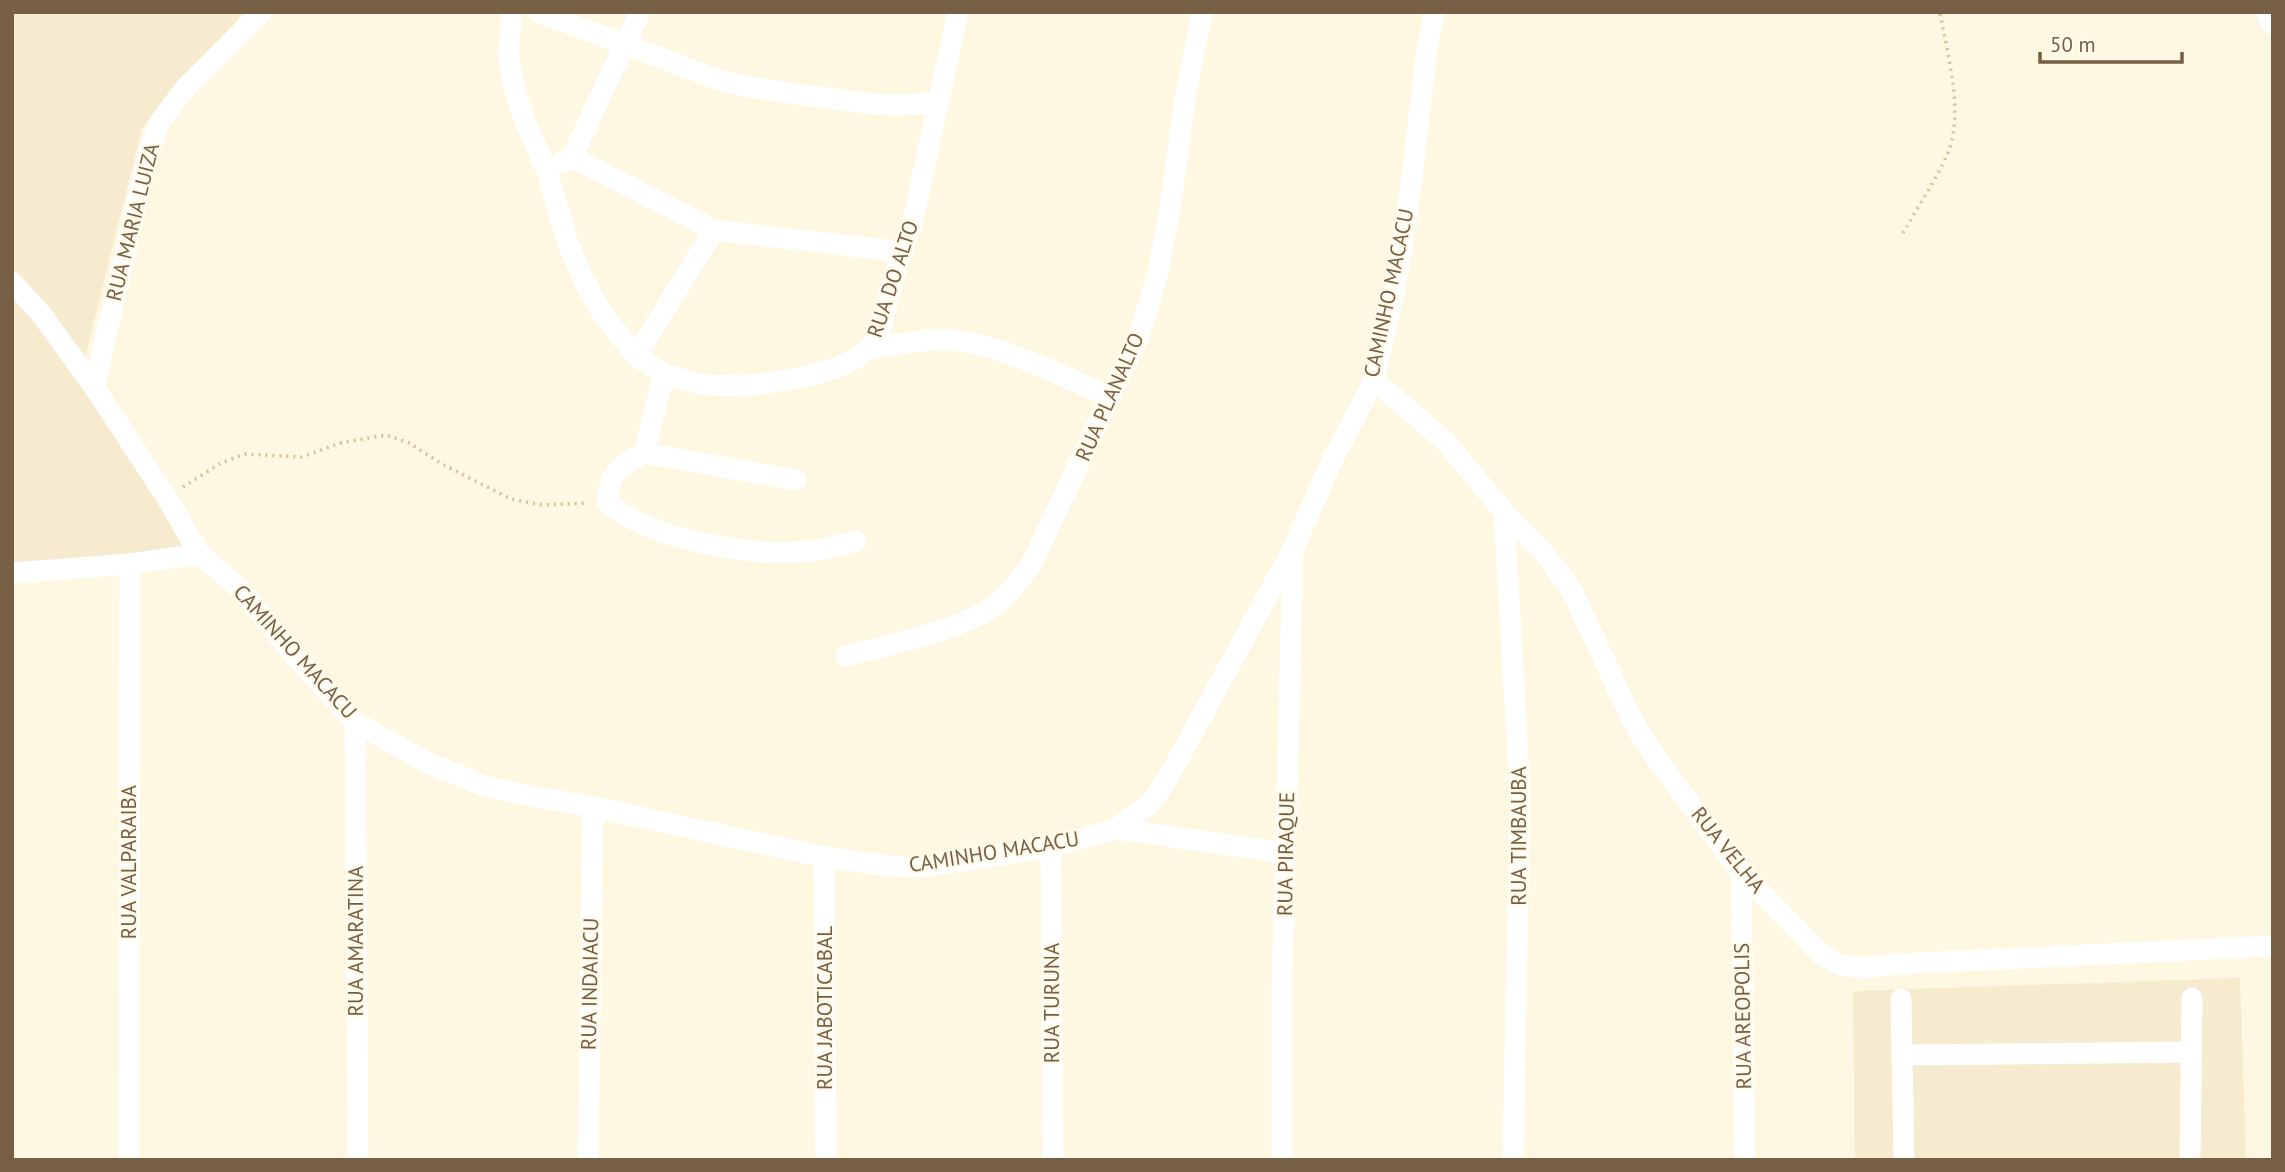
<svg xmlns="http://www.w3.org/2000/svg" width="2285" height="1172" font-family="'PT Sans',sans-serif">
  <style>
    .residential { fill: #f6eacf }
    .lines { fill: none; stroke-linecap: round; stroke-linejoin: round }
    .path { stroke: #dbbd99; stroke-width: 3.5; stroke-dasharray: 2 5; stroke-linecap: butt }
    .street { stroke: #fff; stroke-width: 21 }
    .labels { text-anchor: middle; stroke-width: 5; stroke-linejoin: round; paint-order: stroke }
    .street-label { font-size: 21px; fill: #775f46; stroke: #fffae9 }
  </style>
  <rect width="100%" height="100%" fill="#fef7e1"/>
  <!-- residential -->
  <g class="residential">
    <path d="M12,12H244L142,128L81,374L207,563L12,569Z"/>
    <path d="M2240,978L2246,1160H1855L1853,991Z"/>
  </g>
  <g class="lines">
    <!-- path -->
    <g class="path">
      <path d="M1903,233C1917,208 1934,183 1946,157C1966,115 1947,56 1940,12"/>
      <path d="M183,487L221,463L245,454L302,457L340,443L386,435L409,443L442,464L511,499L542,505L588,503"/>
    </g>
    <!-- street -->
    <g class="street">
      <path d="M512,12L508,53L513,84L524,119L547,171L567,241L585,283L604,316L636,356L664,374L704,385L746,386L806,377L836,368L855,359L870,348L879,334L894,276L913,220L958,12"/>
      <path d="M538,12L722,81C755,89 787,93 820,97C863,103 897,109 940,101"/>
      <path d="M2266,12L2273,25"/>
      <path d="M572,157L714,230L902,252"/>
      <path d="M561,163L572,157L640,12"/>
      <path d="M12,282L42,315L94,387L167,498L199,554L239,588L295,656L355,722L428,763L485,786L520,794L593,807L824,857L896,867L931,866L1051,847L1116,829L1151,803L1168,778L1293,549L1331,463L1374,380L1396,284L1410,193L1427,49L1434,12"/>
      <path d="M870,348C893,345 917,340 941,340C996,340 1060,376 1111,397"/>
      <path d="M636,356L714,230"/>
      <path d="M664,374L644,453C618,467 610,471 607,502C650,539 752,558 808,551C824,550 840,545 856,541"/>
      <path d="M1374,380L1446,442L1504,512L1546,555L1572,591L1634,724L1658,761L1741,872L1822,955L1841,965L1863,968L1898,964L2273,946"/>
      <path d="M94,387L148,155L159,123L186,87L262,12"/>
      <path d="M644,453L796,480"/>
      <path d="M1504,512L1520,792L1513,1160"/>
      <path d="M12,573L130,564L199,554"/>
      <path d="M846,656C887,645 969,629 1000,601C1014,589 1024,574 1034,559L1140,333L1157,276L1169,216L1185,99L1202,12"/>
      <path d="M355,722L358,1160"/>
      <path d="M1116,829L1286,853"/>
      <path d="M1051,847L1053,1160"/>
      <path d="M824,857L826,1160"/>
      <path d="M1741,872L1745,1160"/>
      <path d="M1901,999L1904,1160"/>
      <path d="M1902,1055L2191,1052"/>
      <path d="M129,1160L130,564"/>
      <path d="M588,1160L593,807"/>
      <path d="M1282,1160V986L1293,554"/>
      <path d="M2190,1160L2192,998"/>
    </g>
  </g>
  <g class="labels">
    <!-- street labels -->
    <g class="street-label">
      <text transform="translate(133 222) rotate(-76)" y="7">RUA MARIA LUIZA</text>
      <text transform="translate(893 279) rotate(-72)" y="7">RUA DO ALTO</text>
      <text transform="translate(1389 293) rotate(-78)" y="7">CAMINHO MACACU</text>
      <text transform="translate(1110 397) rotate(-66)" y="7">RUA PLANALTO</text>
      <text transform="translate(295 652) rotate(48)" y="7">CAMINHO MACACU</text>
      <text transform="translate(1519 836) rotate(-90)" y="7">RUA TIMBAUBA</text>
      <text transform="translate(1728 850) rotate(51)" y="7">RUA VELHA</text>
      <text transform="translate(994 852) rotate(-9)" y="7">CAMINHO MACACU</text>
      <text transform="translate(1286 854) rotate(-89)" y="7">RUA PIRAQUE</text>
      <text transform="translate(129 862) rotate(-90)" y="7">RUA VALPARAIBA</text>
      <text transform="translate(356 941) rotate(-90)" y="7">RUA AMARATINA</text>
      <text transform="translate(590 984) rotate(-89)" y="7">RUA INDAIACU</text>
      <text transform="translate(1052 1003) rotate(-90)" y="7">RUA TURUNA</text>
      <text transform="translate(825 1008) rotate(-90)" y="7">RUA JABOTICABAL</text>
      <text transform="translate(1743 1016) rotate(-91)" y="7">RUA AREOPOLIS</text>
    </g>
  </g>
  <!-- border -->
  <rect width="2285" height="1172" fill="none" stroke="#775f46" stroke-width="28"/>
  <!-- scale -->
  <path d="M2040 52v10h142v-10" fill="none" stroke="#775f46" stroke-width="3.5"/>
  <text x="2050" y="52" font-size="21" fill="#775f46" stroke="#fffae9" stroke-width="5" paint-order="stroke">50 m</text>
</svg>
